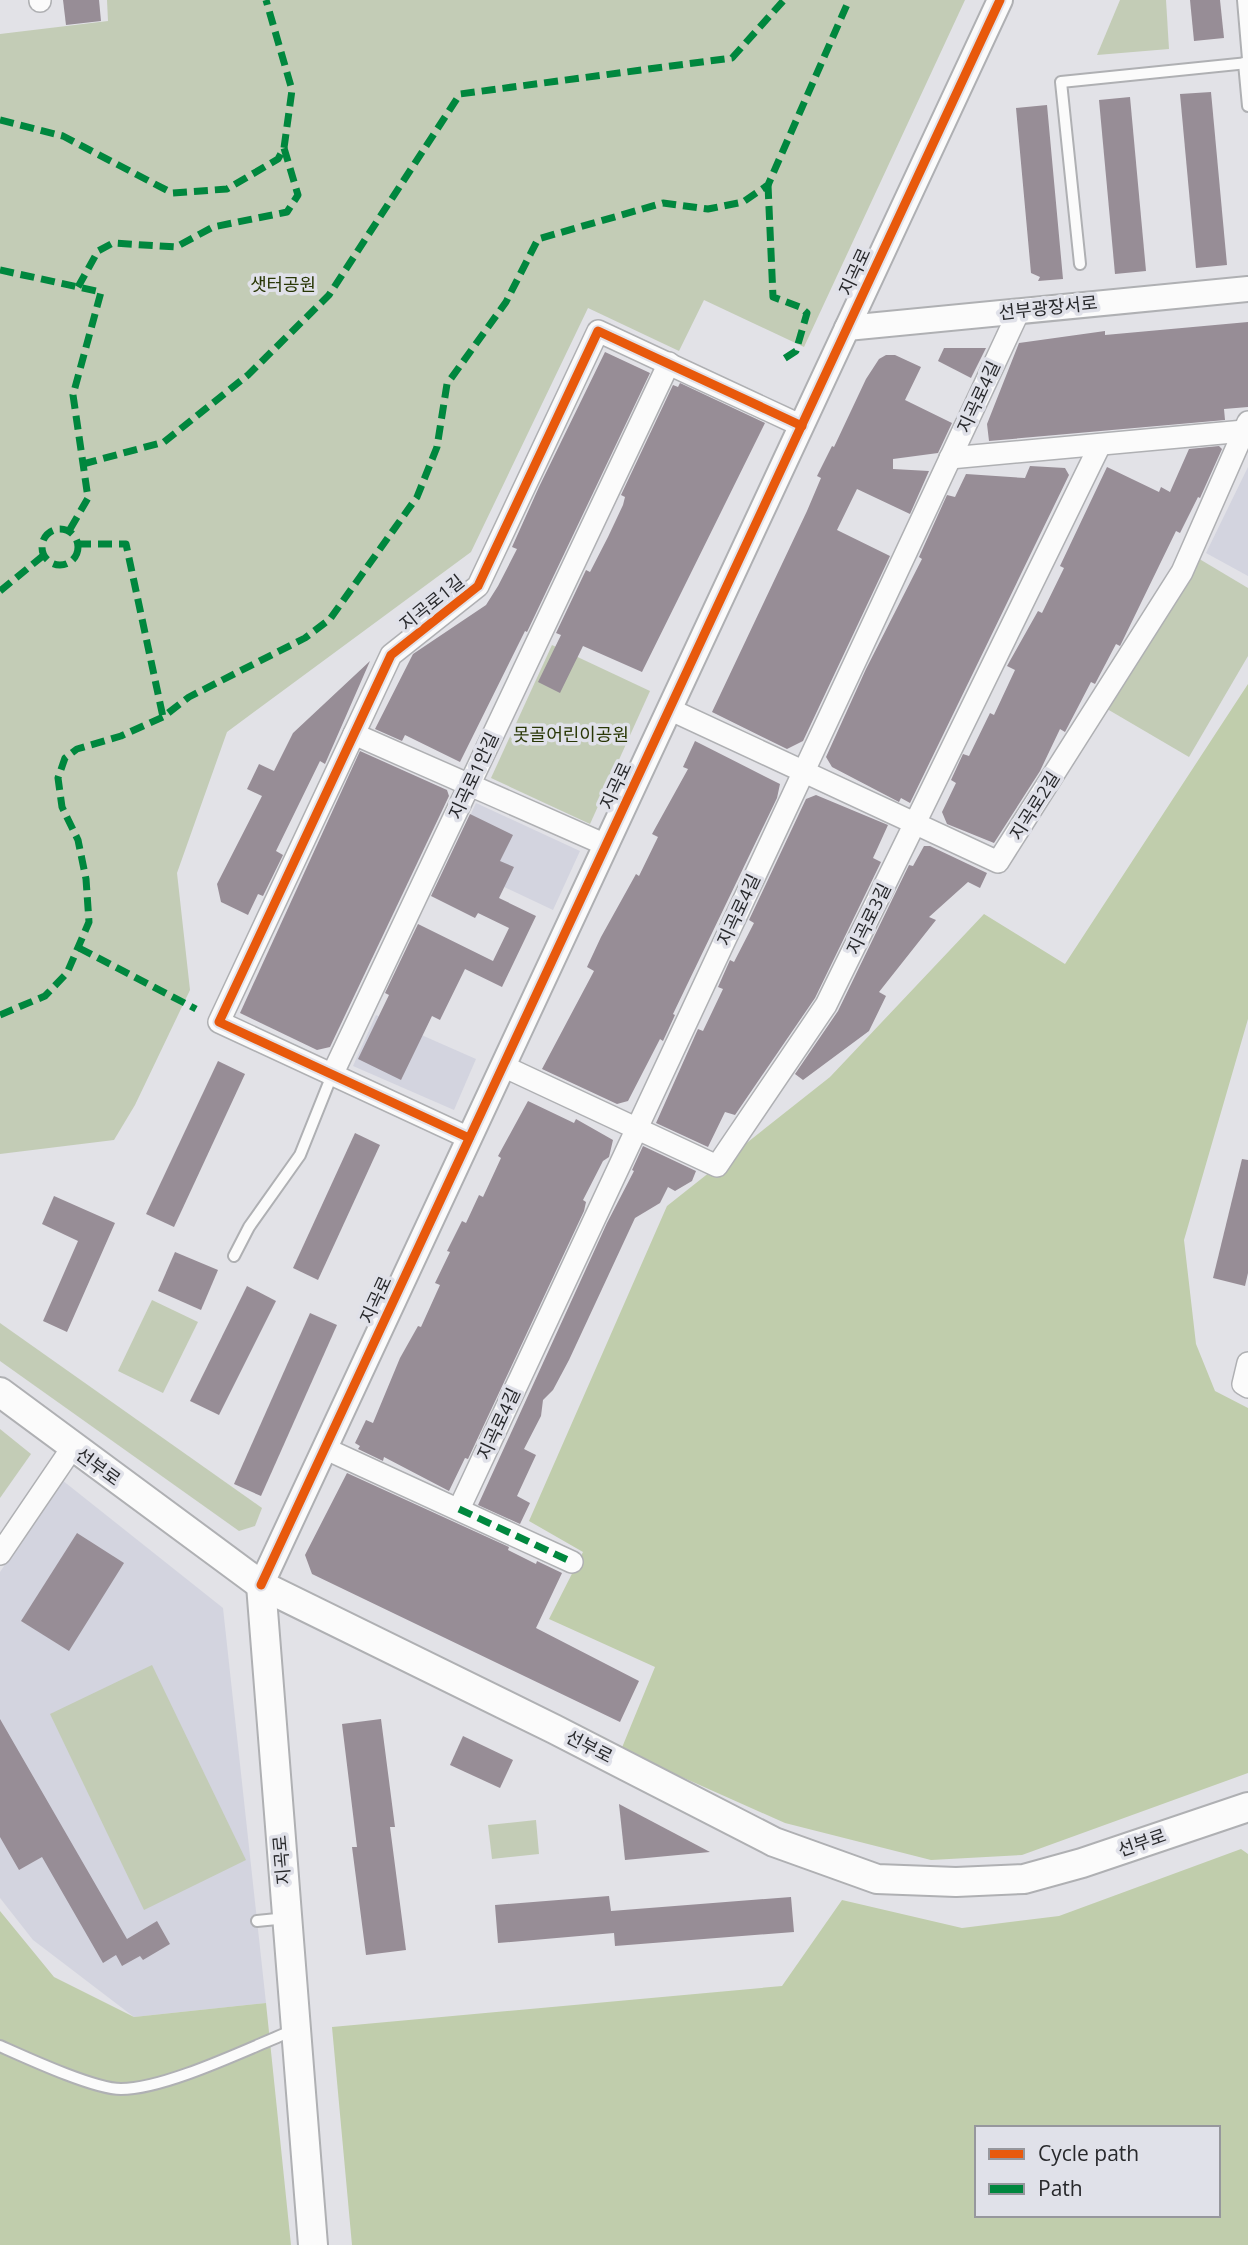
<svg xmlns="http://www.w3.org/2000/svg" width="1248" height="2245" font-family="'Open Sans','Noto Sans KR',sans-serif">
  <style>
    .built { fill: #d3d4df }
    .green { fill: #c3ccb6 }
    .forest { fill: #c0cdac; fill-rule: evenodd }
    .building { fill: #978d96 }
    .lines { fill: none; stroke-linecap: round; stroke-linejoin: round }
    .service-casing { stroke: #afb0b3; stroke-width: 14 }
    .minor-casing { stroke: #afb0b3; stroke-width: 24 }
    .tertiary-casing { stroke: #afb0b3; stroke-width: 28 }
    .secondary-casing { stroke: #afb0b3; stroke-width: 32 }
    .service { stroke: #fbfbfb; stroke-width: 10 }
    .minor { stroke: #fbfbfb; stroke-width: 21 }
    .tertiary { stroke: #fbfbfb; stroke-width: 24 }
    .secondary { stroke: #fbfbfb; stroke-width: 28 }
    .quiet { stroke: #00873e; stroke-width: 7; stroke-dasharray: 14 7; stroke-linecap: butt }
    .cycleway-casing { stroke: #e0e1e9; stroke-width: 13 }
    .cycleway { stroke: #e8590c; stroke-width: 9 }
    .labels { text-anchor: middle; stroke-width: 7; stroke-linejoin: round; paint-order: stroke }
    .street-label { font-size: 18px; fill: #28292c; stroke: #e0e1e9 }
    .park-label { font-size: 18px; fill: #293706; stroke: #e0e1e9 }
  </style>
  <rect width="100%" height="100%" fill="#e2e2e7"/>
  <!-- built -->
  <g class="built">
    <path d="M1248,467V576L1206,553Z"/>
    <path d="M476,803L580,851L553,910L449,861Z"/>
    <path d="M376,1015L476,1059L454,1110L353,1066Z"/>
    <path d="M62,1480L223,1608L266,2003L134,2017L33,1940L0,1898V1572Z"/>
  </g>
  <!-- green -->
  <g class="green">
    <path d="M107,0H965L804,347L704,300L679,351L588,308L471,552L227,732L177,873L190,990L135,1105L114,1140L0,1154V34L108,21Z"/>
    <path d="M1120,0H1166L1169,49L1097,55Z"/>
    <path d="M1191,554L1248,588V656L1189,757L1102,706Z"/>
    <path d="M552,645L650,691L590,824L491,778Z"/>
    <path d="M152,1300L198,1322L163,1393L118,1371Z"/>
    <path d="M0,1323L262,1508L255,1526L239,1531L0,1361Z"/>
    <path d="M0,1429L31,1454L0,1498Z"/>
    <path d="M152,1665L246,1860L144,1910L50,1714Z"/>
    <path d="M536,1820L539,1854L492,1859L488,1825Z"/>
  </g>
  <!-- forest -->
  <g class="forest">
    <path d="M1248,684V1019L1184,1240L1196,1344L1215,1391L1248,1408V1773L1022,1855L931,1860L785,1823L621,1750L655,1667L549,1619L583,1552L529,1521L667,1206L830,1077L984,914L1065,964Z"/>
    <path d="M1241,1849L1248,1854V2245H352L332,2027L782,1986L842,1900L962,1928L1059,1916ZM977,2128H1218V2215H977Z"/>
    <path d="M0,1911L54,1977L134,2017L266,2003L291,2245H0Z"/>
  </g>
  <!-- building -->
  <g class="building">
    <path d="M63,0H99L101,21L66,25Z"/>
    <path d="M1190,0H1220L1224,38L1194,41Z"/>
    <path d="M1211,92L1227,265L1196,268L1180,94Z"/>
    <path d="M1130,97L1146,271L1115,274L1099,100Z"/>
    <path d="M1047,105L1063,279L1038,281L1040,277L1031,273L1016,108Z"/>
    <path d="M1248,322V407L1224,409L1225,420L989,441L987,424L1019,343L1105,331V335Z"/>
    <path d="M944,348H986L971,378L938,361Z"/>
    <path d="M605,352L650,373L527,632L525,631L460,762L405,735L402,741L375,729L413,654L486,605L498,586L517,549L512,547L539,487Z"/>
    <path d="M886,355H895L921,367L905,400L952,423L938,453L893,459V469L929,471L910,514L857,489L837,530L890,556L803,741L787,749L712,712L807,511L821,478L817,476L832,446L834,447L866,379L879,359Z"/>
    <path d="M680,383L765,423L642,672L583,646L560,693L538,682L561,635L556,633L586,570L590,572L608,537L623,505L625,497L621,495L673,385L678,387Z"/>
    <path d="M1219,446L1222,449L1200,498L1198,497L1180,533L1176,531L1122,642L1120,646L1116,644L1095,684L1091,682L1065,732L1060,729L1040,771L994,843L947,824L942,812L956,783L951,780L963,754L969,756L990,713L994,715L1015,670L1007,666L1038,611L1042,613L1064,568L1060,566L1107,467L1159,492L1161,487L1170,492L1189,449Z"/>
    <path d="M1030,466L1065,468L1069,475L910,803L901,798L899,802L832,767L826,757L866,669L922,559L919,557L947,495L955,497L966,474L1025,478Z"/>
    <path d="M370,661L325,764L320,761L276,851L283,855L263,896L258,894L248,915L221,902L217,884L262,796L247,789L259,764L274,771L293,733Z"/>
    <path d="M695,741L780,784L777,798L673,1014L675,1015L663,1041L660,1039L628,1101L617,1104L542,1069L594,971L587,967L601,937L636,874L639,876L658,837L652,834L688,769L683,767Z"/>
    <path d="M360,751L447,790L449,796L330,1047L317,1050L240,1013Z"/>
    <path d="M816,795L888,825L873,858L881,862L815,998L735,1115L725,1112L708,1147L656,1123L698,1029L703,1031L723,989L718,987L730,960L734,962L754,923L749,920L806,799Z"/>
    <path d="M470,814L513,835L500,861L514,867L499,898L536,916L502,987L465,969L440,1020L432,1016L401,1080L358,1059L389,995L385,993L418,924L493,961L509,928L478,913L475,918L431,896Z"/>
    <path d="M924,846H930L987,873L980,888L968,882L929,917L936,920L879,992L886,996L869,1031L803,1080L795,1074L838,1011L909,865L913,866Z"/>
    <path d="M218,1061L245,1074L174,1227L146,1214Z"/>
    <path d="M528,1101L574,1123L576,1119L613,1140L609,1157L603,1161L583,1200L586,1202L584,1211L468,1459L465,1458L449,1491L384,1457L383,1461L358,1449L360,1446L355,1443L366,1420L373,1423L400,1358L418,1326L421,1327L440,1285L435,1283L450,1252L447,1251L462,1221L466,1223L479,1195L483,1197L501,1158L498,1156Z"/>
    <path d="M355,1133L380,1145L318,1280L293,1268Z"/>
    <path d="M643,1146L696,1171L692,1181L675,1191L668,1187L660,1203L635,1218L569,1360L553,1390L543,1400L541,1416L524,1449L536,1455L517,1496L530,1503L520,1524L478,1505L607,1223L634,1171L632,1170Z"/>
    <path d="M1242,1159L1248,1160V1273L1245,1286L1213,1278Z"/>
    <path d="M54,1196L115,1223L67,1332L43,1321L78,1241L42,1224Z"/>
    <path d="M175,1252L218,1270L201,1310L158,1291Z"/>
    <path d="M247,1286L276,1301L219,1415L190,1401Z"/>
    <path d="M310,1313L337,1325L261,1496L234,1484Z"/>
    <path d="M347,1473L509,1547L508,1550L536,1564L537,1561L562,1573L536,1628L639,1681L620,1722L312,1574L305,1555Z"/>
    <path d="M77,1533L124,1563L69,1651L21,1621Z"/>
    <path d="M0,1719L127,1939L157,1921L170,1944L143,1960L140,1956L122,1966L116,1955L103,1963L42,1857L19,1870L0,1837Z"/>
    <path d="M381,1719L395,1827H390L406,1950L366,1955L352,1847H357L342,1724Z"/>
    <path d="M463,1736L513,1760L500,1788L450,1765Z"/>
    <path d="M619,1804L710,1852L625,1860Z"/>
    <path d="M609,1896L611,1911L791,1897L794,1932L615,1946L614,1933L498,1943L495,1905Z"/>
  </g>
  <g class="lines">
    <defs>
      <g id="service">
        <path d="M1243,0L1248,59"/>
        <path d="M1244,63L1248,106"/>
        <path d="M1080,264L1061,82L1248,63"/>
        <path d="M234,1256L249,1227L300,1155L332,1075"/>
        <path d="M257,1921L287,1918"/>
        <path d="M0,2046C27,2058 94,2089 121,2089C166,2089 249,2048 294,2030"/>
      </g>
      <g id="minor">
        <path d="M40,0V1"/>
        <path d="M950,458L1244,431"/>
        <path d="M669,709L998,862L1182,572L1248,422"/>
        <path d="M354,734L606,845"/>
        <path d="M503,1066L717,1166L826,1005L1100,445"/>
        <path d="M332,1075L669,363"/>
        <path d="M469,1138L219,1022L391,655L478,586L598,331L802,426"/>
        <path d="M1248,1363L1243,1384L1248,1387"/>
        <path d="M324,1448L572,1562"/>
        <path d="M459,1509L1019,311"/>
        <path d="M0,1554L72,1448"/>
      </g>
      <g id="tertiary">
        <path d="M847,328L1248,289"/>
        <path d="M261,1585L1000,0"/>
      </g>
      <g id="secondary">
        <path d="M0,1392L261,1585L554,1729L774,1842L877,1879L956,1882L1024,1879L1082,1863L1248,1807"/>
        <path d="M261,1585L313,2245"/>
      </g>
    </defs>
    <!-- service casing -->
    <use href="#service" class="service-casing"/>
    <!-- minor casing -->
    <use href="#minor" class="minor-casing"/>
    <!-- tertiary casing -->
    <use href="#tertiary" class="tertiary-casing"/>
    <!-- secondary casing -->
    <use href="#secondary" class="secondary-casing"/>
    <!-- service -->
    <use href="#service" class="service"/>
    <!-- minor -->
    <use href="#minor" class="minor"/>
    <!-- tertiary -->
    <use href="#tertiary" class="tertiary"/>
    <!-- secondary -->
    <use href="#secondary" class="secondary"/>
    <!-- quiet -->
    <g class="quiet">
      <path d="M0,120L63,136L172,193L227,189L278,159L284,148L292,90L266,0"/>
      <path d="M768,185L773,297L800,307L807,313L796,351L779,362"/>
      <path d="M0,270L101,292L73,395L88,498L69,531"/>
      <path d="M78,287L98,251L113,243L176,247L213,227L287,212L298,195L284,148"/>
      <path d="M83,464L164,442L248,375L329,295L460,94L732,58L784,0"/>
      <circle cx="60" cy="547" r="18"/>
      <path d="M77,544H126L163,717"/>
      <path d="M0,591L44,555"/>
      <path d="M79,948L196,1009"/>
      <path d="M0,1015L45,996L67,973L89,922L86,879L78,840L62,807L58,778L65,758L77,749L121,736L163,717L189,697L305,638L330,619L417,497L437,447L447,384L506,302L538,239L663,203L708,209L743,202L768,185L849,0"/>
      <path d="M459,1509L572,1562"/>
    </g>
    <defs>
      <g id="cycleway">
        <path d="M469,1138L219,1022L391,655L478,586L598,331L802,426"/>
        <path d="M261,1585L1000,0"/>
      </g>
    </defs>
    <!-- cycleway casing -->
    <use href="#cycleway" class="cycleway-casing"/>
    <!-- cycleway -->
    <use href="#cycleway" class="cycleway"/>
  </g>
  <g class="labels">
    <!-- street labels -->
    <g class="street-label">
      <text transform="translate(855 272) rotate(-65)" y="6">지곡로</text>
      <text transform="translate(1048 308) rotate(-6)" y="6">선부광장서로</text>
      <text transform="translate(979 397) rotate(-65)" y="6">지곡로4길</text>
      <text transform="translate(432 603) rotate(-39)" y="6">지곡로1길</text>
      <text transform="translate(474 776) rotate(-65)" y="6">지곡로1안길</text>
      <text transform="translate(616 786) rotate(-65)" y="6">지곡로</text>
      <text transform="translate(1035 806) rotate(-58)" y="6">지곡로2길</text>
      <text transform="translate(739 910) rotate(-65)" y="6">지곡로4길</text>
      <text transform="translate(869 919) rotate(-64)" y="6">지곡로3길</text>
      <text transform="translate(376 1300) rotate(-65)" y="6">지곡로</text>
      <text transform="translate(499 1424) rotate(-65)" y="6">지곡로4길</text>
      <text transform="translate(98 1467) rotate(36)" y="6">선부로</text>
      <text transform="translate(589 1747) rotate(27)" y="6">선부로</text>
      <text transform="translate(1142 1843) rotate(-19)" y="6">선부로</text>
      <text transform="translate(282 1860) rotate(-95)" y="6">지곡로</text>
    </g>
    <!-- park labels -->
    <g class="park-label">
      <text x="283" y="291">샛터공원</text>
      <text x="571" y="741">못골어린이공원</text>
    </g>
  </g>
  <!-- legend -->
  <rect x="975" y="2126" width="245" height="91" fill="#e0e1e9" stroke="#96979d" stroke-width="2"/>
  <rect x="989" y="2149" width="35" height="10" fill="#e8590c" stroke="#96979d" stroke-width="2"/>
  <text x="1038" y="2161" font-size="21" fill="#28292c">Cycle path</text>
  <rect x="989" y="2184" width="35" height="10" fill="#00873e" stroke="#96979d" stroke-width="2"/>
  <text x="1038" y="2196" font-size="21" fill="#28292c">Path</text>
</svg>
